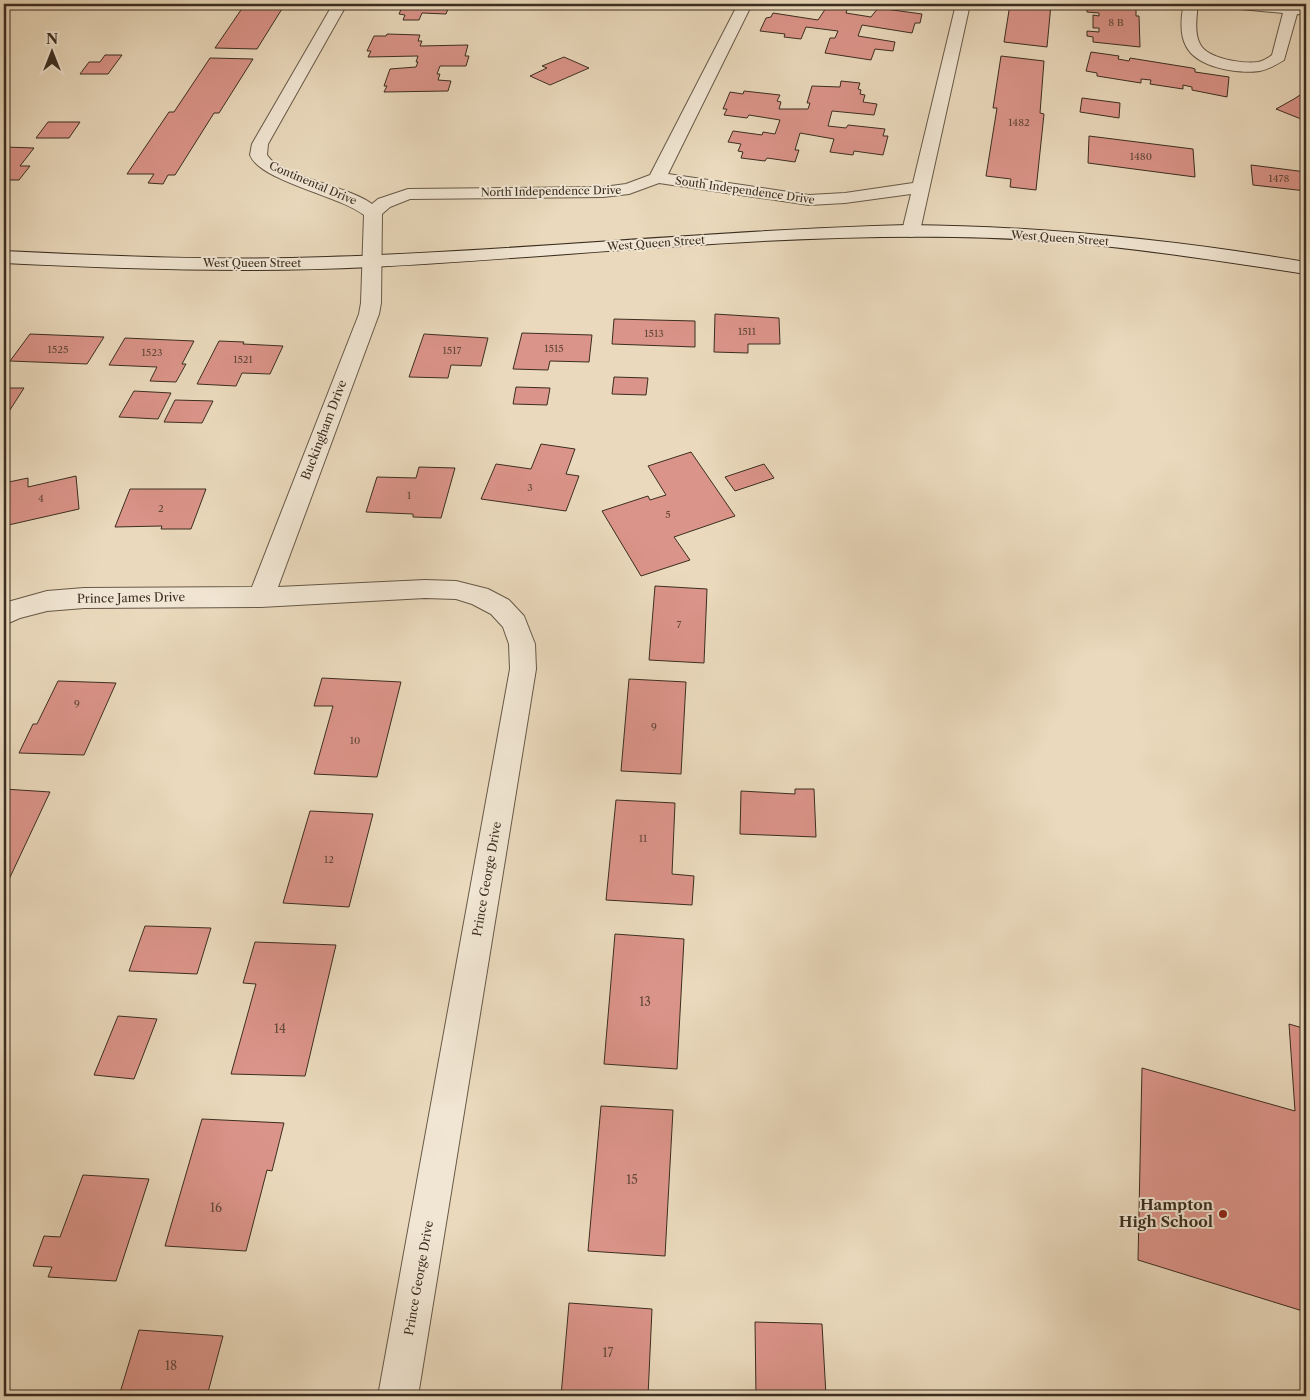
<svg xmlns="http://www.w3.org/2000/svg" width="1310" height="1400" font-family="'Libre Caslon Text',serif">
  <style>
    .building { fill: #db9489; stroke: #3b2e20 }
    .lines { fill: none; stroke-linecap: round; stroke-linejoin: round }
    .minor-casing { stroke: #675947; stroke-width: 2 }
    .secondary-casing { stroke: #3b2e20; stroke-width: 2 }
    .minor { fill: #f1e6d3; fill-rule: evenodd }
    .secondary { fill: #f1e6d3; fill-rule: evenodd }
    .poi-dot { fill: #8f2418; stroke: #f1e6d3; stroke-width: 2 }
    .labels { text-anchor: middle; stroke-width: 4; stroke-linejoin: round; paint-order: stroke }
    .number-label { font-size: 10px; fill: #63483a }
    .far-street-label { font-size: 11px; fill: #3b2e20; stroke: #f1e6d3 }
    .street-label { font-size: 12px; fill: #3b2e20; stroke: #f1e6d3 }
    .near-number-label { font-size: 12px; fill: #63483a }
    .near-poi-label { font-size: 15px; font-weight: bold; fill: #3b2e20; stroke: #f1e6d3; text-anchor: end }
  </style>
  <rect width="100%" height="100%" fill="#ead9bc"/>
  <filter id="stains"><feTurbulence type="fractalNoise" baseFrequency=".004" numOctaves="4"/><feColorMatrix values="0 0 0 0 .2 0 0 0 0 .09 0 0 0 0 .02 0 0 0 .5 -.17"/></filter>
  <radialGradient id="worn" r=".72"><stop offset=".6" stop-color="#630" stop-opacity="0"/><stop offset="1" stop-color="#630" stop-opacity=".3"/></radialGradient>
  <!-- building -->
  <g class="building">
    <path d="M245,4H285L257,49L215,48Z"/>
    <path d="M390,4H450L446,14L422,13L419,20H403L405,15L399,14L403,5Z"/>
    <path d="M791,4H855L854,8L848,7L846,13L871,17L878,8L922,14L920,23H915L912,33L862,25L858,36L895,42L893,51L875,49L871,60L825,53L830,38H835L838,31L806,27L801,39L784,37L785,34L760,31L766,18L771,17L773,13L818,20L826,8Z"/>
    <path d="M1010,4H1051L1047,47L1004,42Z"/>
    <path d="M1093,4L1136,6V16H1139L1140,47L1093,42V37L1087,36V31L1099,32V28H1093V15L1099,16V13L1087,12V6H1093Z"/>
    <path d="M387,34L420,35L418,41H422L420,46L468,45L465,56H469L466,66H440L437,74H440L438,80L451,81L448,91L384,92L387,86H384L390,69L416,67L418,62H416L418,56L368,57L371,51H367L374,36H386Z"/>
    <path d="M1091,52L1119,56L1118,59L1129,61L1130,58L1192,68L1195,69V72L1229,77L1227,97L1192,90V87L1183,85V89L1150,84L1151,80L1141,79V83L1097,76V73L1086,71Z"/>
    <path d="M105,55H122L108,74H80L89,62H100Z"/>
    <path d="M1001,56L1044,61L1040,113L1044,114L1036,190L1010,187L1011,179L986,176L997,108H993Z"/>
    <path d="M564,57L589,68L550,85L530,76L547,68L542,66Z"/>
    <path d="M210,58L253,59L219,113H214L175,175H168L163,184L148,183L154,174H127L169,112H174Z"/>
    <path d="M841,81L860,83L858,89L861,90L860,94L865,95L863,102L877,104L874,115L832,111L828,126L846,128L848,125L885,129L883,136H888L883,155L854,151L853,155L830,152L834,139L800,133L795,150H799L795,162L767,158L765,161L741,158L743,152L738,151L741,144L728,142L733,131L762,135L763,132L775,134L780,120L749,115L747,118L724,115L727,109H723L730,92L743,94L744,91L780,95L777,101L781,102L779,109H808L810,103H807L812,86L840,87Z"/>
    <path d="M1306,91V121L1276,109L1294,99Z"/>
    <path d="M1082,98L1120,103L1119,118L1080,112Z"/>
    <path d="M48,122H80L69,138H36Z"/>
    <path d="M1089,136L1193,149L1195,177L1088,163Z"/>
    <path d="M4,147L34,148L20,166H30L19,180H4Z"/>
    <path d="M1251,165L1306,172V191L1253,185Z"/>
    <path d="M715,314L779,318L780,344H748V353L714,352Z"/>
    <path d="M614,319L695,321V347L612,344Z"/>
    <path d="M522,333L592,335L589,362L550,361L548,370L513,369Z"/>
    <path d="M30,334L104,337L87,364L10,361Z"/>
    <path d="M424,334L488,338L481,366L451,365L448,378L409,377Z"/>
    <path d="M125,338L194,341L182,364H186L176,382L150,381L157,367L109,365Z"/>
    <path d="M219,341L244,342L243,344L283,346L270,374L242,373L236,386L197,384Z"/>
    <path d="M614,377L648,378L646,395L612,394Z"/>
    <path d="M516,387L550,388L547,405L513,404Z"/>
    <path d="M4,388H24L8,413L4,412Z"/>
    <path d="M134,391L171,393L158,419L119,417Z"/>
    <path d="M175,400L213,401L202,423L164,422Z"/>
    <path d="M541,444L575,449L566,474L579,476L566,511L481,499L496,464L531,469Z"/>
    <path d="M691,452L735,516L674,537L690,560L641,576L602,511L648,496L650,500L666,495L648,466Z"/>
    <path d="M764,464L774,478L735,491L725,477Z"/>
    <path d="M419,467L455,468L441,518L413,517V514L366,512L377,477L416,478Z"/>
    <path d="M76,476L79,509L4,526V483L28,478V487Z"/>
    <path d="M130,489H206L191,529H161L162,526L115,527Z"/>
    <path d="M655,586L707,589L704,663L649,660Z"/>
    <path d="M322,678L401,682L377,777L314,774L333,706H314Z"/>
    <path d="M629,679L686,682L681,774L621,771Z"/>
    <path d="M58,681L116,683L84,755L19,753L33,724H37Z"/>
    <path d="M4,789L50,792L4,890Z"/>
    <path d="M795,789H814L816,837L740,834L741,791L795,794Z"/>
    <path d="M616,800L675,803L672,874L694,876L692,905L606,900Z"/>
    <path d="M310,811L373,814L349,907L283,903Z"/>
    <path d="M145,926L211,928L197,974L129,971Z"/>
    <path d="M615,934L684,939L677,1069L604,1064Z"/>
    <path d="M255,942L336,945L305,1076L231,1074L256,984L243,983Z"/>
    <path d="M118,1016L157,1019L134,1079L94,1075Z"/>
    <path d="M1289,1024L1306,1029V1312L1138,1260L1142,1068L1295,1111Z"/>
    <path d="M601,1106L673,1110L665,1256L588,1251Z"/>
    <path d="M202,1119L284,1123L272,1171L267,1170L246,1251L165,1246Z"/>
    <path d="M83,1175L149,1179L116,1281L48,1277L52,1267L33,1266L44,1236L60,1237Z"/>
    <path d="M569,1303L652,1309L648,1396H561Z"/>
    <path d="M755,1322L822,1324L826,1396H756Z"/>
    <path d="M139,1330L223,1336L207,1396H119Z"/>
  </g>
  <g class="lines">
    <defs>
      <g id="minor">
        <path d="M333,4H347L268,144L267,155C282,178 347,185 372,204L378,199L408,189L603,187L626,184L650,175L738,4H752L668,174L809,195L845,193L913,183L956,4H970L920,231L918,235L911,237L904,235L902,231L911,194L845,203L809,205L659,183L629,194L603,197L410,199L390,207L382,214L381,303L379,314L278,587L425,580L456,581L488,589L509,600L524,616L535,644L536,669L418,1396H378L510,669L509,644L503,627L491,614L472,604L456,599L425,598L261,607L84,608L47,611L20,618L4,625V603L47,591L84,588L252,587L359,314L361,303L364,215C338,195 260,181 250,155L252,144Z"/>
        <path d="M1188,4H1207L1197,10V13C1196,22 1195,35 1200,44C1207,59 1243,64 1258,62C1263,61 1268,58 1272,55L1283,13L1230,8L1225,7L1223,4H1274L1306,7V15L1297,14L1284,60C1276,65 1269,69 1260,71C1238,74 1197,68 1186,46C1180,35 1181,20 1183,8Z"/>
      </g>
      <path id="secondary" d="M908,225C1042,226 1174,240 1306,262V274C1189,256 1073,238 954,237C759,234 565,257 371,267C249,273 126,269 4,263V251C111,256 219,261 327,257C521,251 714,230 908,225Z"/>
    </defs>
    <!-- minor casing -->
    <use href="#minor" class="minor-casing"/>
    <!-- secondary casing -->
    <use href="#secondary" class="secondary-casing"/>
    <!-- minor -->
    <use href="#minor" class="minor"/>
    <!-- secondary -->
    <use href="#secondary" class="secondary"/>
  </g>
  <!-- markers -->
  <circle class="poi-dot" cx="1223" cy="1214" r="5"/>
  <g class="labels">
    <!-- number labels -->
    <g class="number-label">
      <text x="1116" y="26">8 B</text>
      <text x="1019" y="126">1482</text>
      <text x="1141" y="160">1480</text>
      <text x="1279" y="182">1478</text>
      <text x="747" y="335">1511</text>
      <text x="654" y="337">1513</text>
      <text x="554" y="352">1515</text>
      <text x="58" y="353">1525</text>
      <text x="452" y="354">1517</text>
      <text x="152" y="356">1523</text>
      <text x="243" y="363">1521</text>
      <text x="530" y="491">3</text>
      <text x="409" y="499">1</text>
      <text x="41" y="502">4</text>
      <text x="161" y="512">2</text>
      <text x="668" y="518">5</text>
      <text x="679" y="628">7</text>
      <text x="77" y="707">9</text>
      <text x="654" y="730">9</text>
      <text x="355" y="744">10</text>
      <text x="643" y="842">11</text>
      <text x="329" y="863">12</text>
    </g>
    <!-- far-street labels -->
    <g class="far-street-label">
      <text transform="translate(313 183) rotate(23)" y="4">Continental Drive</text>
      <text transform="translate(745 190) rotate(8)" y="4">South Independence Drive</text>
      <text transform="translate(551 191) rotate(-1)" y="4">North Independence Drive</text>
      <text transform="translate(1060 238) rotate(4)" y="4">West Queen Street</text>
      <text transform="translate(656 243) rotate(-4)" y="4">West Queen Street</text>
      <text x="252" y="267">West Queen Street</text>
    </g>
    <!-- street labels -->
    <g class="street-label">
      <text transform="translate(324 430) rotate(-69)" y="4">Buckingham Drive</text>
      <text transform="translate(131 598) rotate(-1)" y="4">Prince James Drive</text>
      <text transform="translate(487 879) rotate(-80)" y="4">Prince George Drive</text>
      <text transform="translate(419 1278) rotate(-80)" y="4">Prince George Drive</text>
    </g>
    <!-- near-number labels -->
    <g class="near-number-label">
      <text x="645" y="1006">13</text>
      <text x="280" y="1033">14</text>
      <text x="632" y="1184">15</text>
      <text x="216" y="1212">16</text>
      <text x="608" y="1357">17</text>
      <text x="171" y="1370">18</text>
    </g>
    <!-- near-poi labels -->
    <g class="near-poi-label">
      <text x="1213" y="1210">Hampton<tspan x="1213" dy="17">High School</tspan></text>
    </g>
  </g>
  <!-- margin -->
  <rect width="1310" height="1400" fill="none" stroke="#ead9bc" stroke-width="20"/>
  <rect x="5" y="5" width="1300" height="1390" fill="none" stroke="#3b2e20" stroke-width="2.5"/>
  <rect x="10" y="10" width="1290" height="1380" fill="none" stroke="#3b2e20"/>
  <!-- north arrow -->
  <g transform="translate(52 52)" stroke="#f1e6d3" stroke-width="4" paint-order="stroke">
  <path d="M0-4L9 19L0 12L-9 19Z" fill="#3b2e20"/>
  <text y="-8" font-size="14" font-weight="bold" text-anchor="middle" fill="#3b2e20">N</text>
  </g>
  <rect width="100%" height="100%" filter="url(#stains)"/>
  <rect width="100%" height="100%" fill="url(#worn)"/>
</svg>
